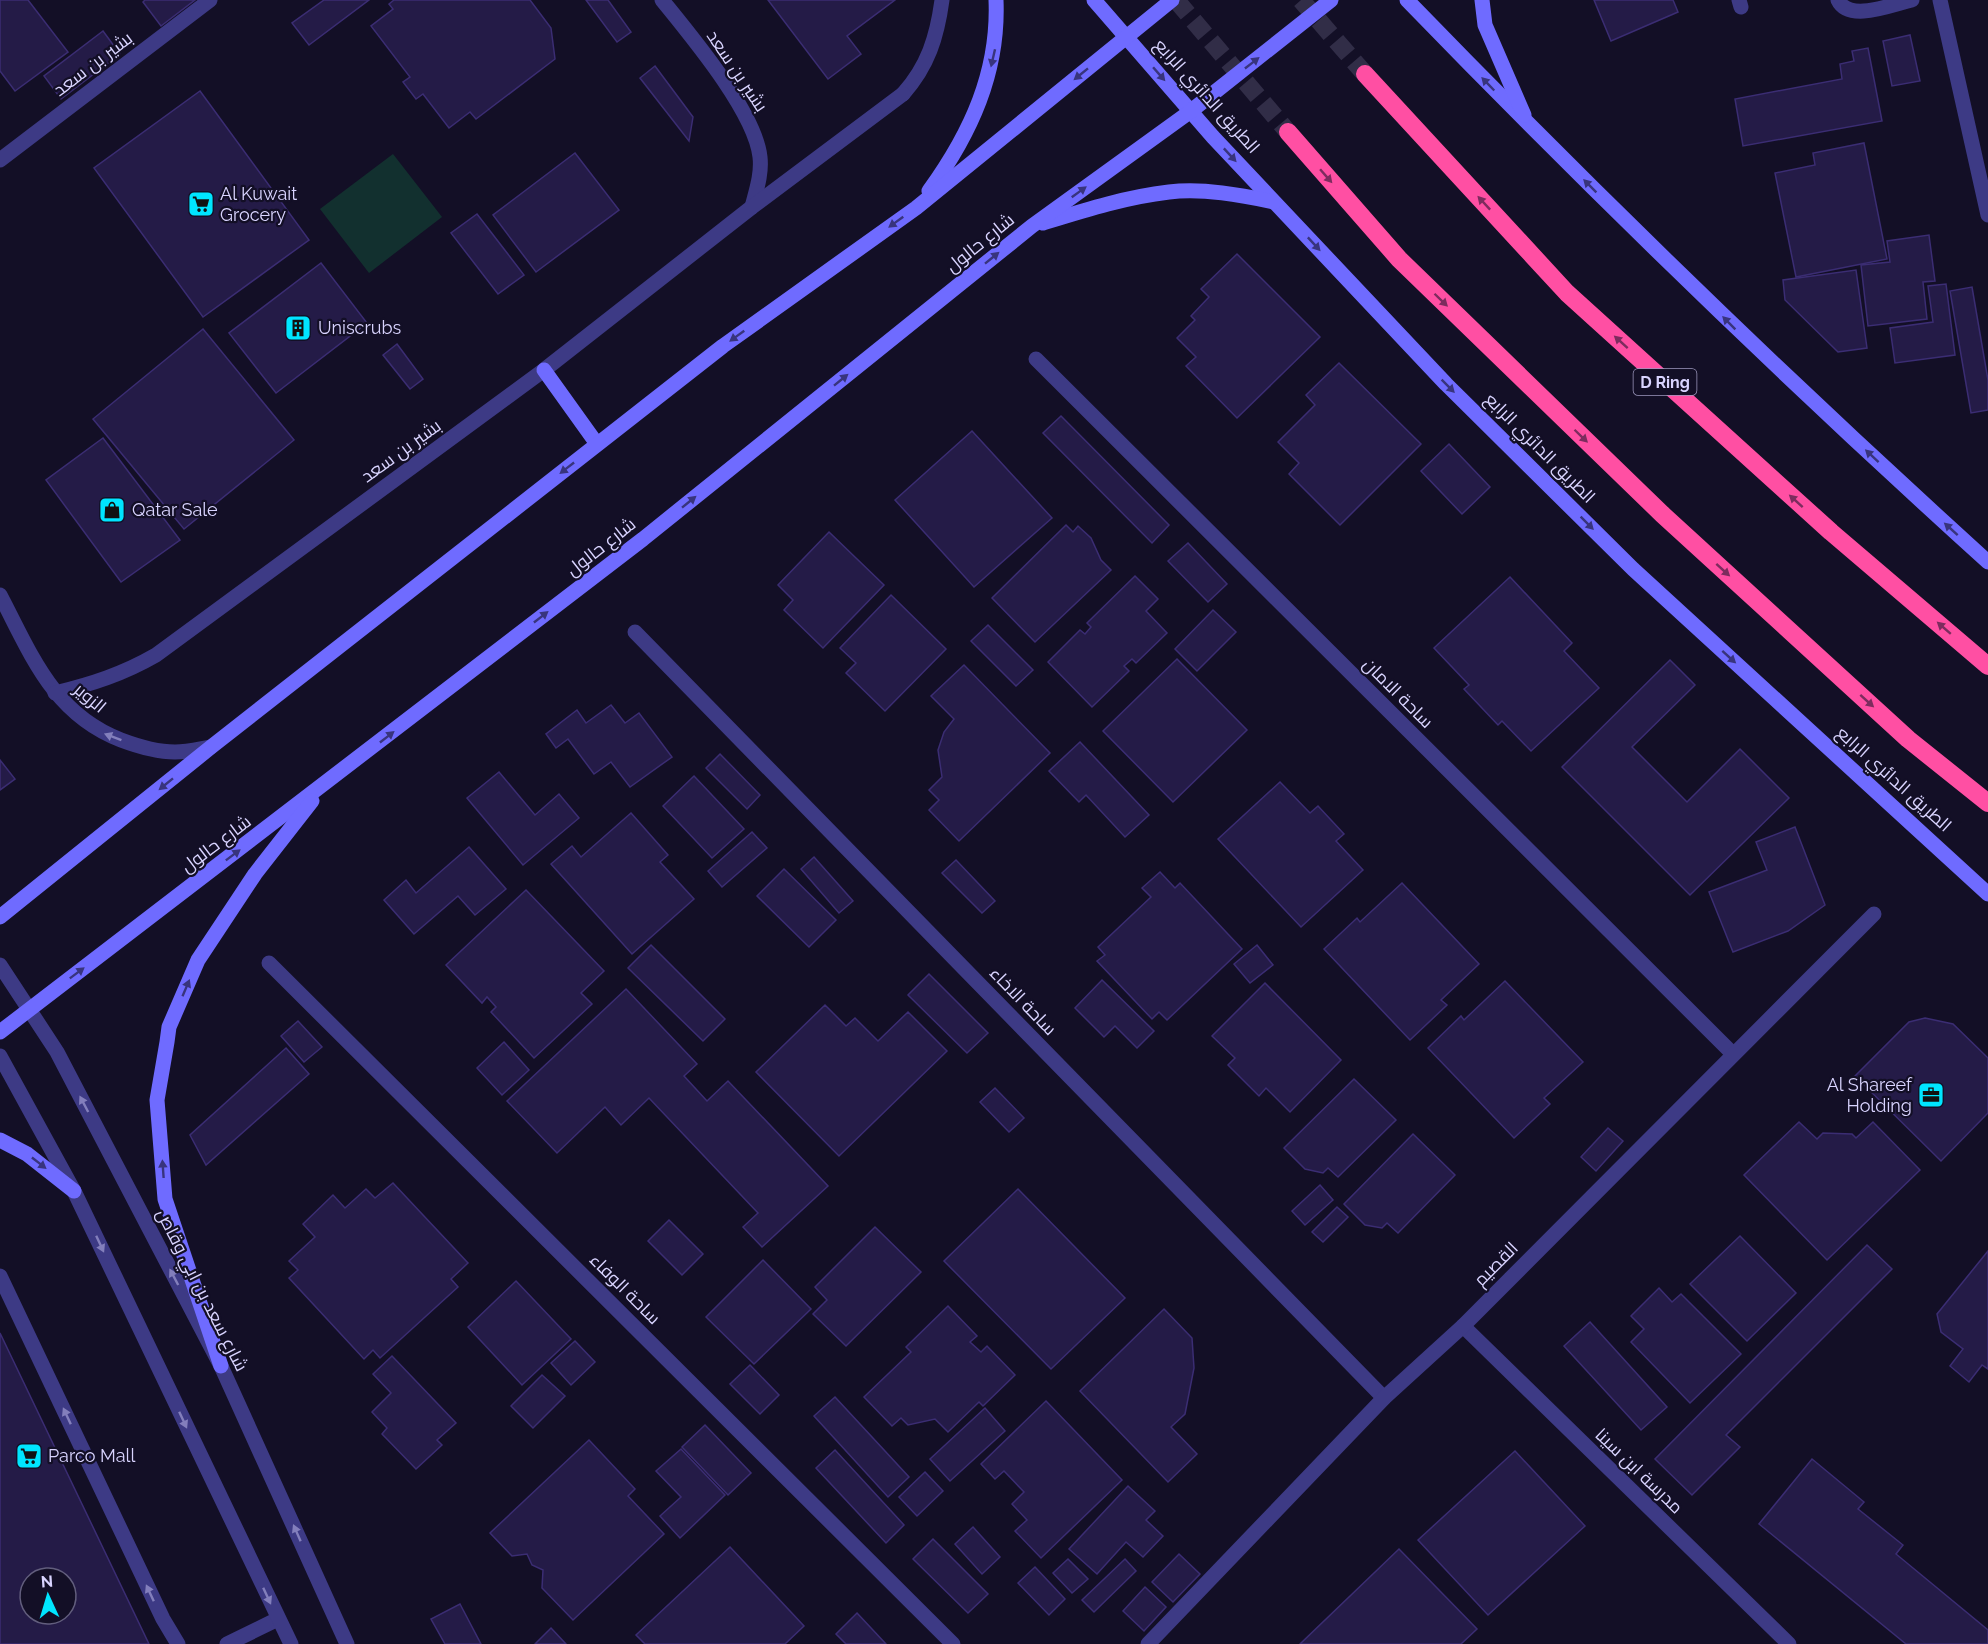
<svg xmlns="http://www.w3.org/2000/svg" width="1988" height="1644" font-family="Raleway,Cairo,sans-serif">
  <style>
    .green { fill: #12302f }
    .building { fill: #241b47; stroke: #3b2d73; stroke-width: 1.5; fill-rule: evenodd }
    .lines { fill: none; stroke-linecap: round; stroke-linejoin: round }
    .motorway-tunnel { stroke: #312d47; stroke-width: 18; stroke-dasharray: 18 9; stroke-linecap: butt }
    .service { stroke: #3d3a85; stroke-width: 15 }
    .minor { stroke: #3d3a85; stroke-width: 15 }
    .tertiary { stroke: #3d3a85; stroke-width: 15 }
    .secondary { stroke: #6f6bff; stroke-width: 15 }
    .motorway { stroke: #ff4fa3; stroke-width: 18 }
    .oneway { fill: #38347d }
    .oneway2 { fill: #7d2c5e }
    .oneway3 { fill: #837fbc }
    .labels { text-anchor: middle; stroke-width: 4.5; stroke-linejoin: round; paint-order: stroke }
    .shield { fill: #130f26; stroke: #9e99be; stroke-width: 1.5 }
    .shield-label { font-size: 16px; font-weight: bold; fill: #d9d4ff }
    .street-label { font-size: 18px; fill: #d9d4ff; stroke: #130f26 }
    .poi-label { font-size: 18px; fill: #d9d4ff; stroke: #130f26; text-anchor: start }
  </style>
  <rect width="100%" height="100%" fill="#130f26"/>
  <!-- green -->
  <path class="green" d="M393,154L442,217L369,273L320,209Z"/>
  <!-- building -->
  <g class="building">
    <path d="M0,0H28L68,52L15,91L0,71Z"/>
    <path d="M145,0H195L161,26L143,2Z"/>
    <path d="M324,0H369L309,45L292,23Z"/>
    <path d="M394,0H530L551,28L555,59L476,119L470,112L449,128L423,94L416,99L403,82L410,77L371,26L393,9L389,4Z"/>
    <path d="M586,0H608L631,32L617,42Z"/>
    <path d="M768,0H895L847,36L861,54L828,79Z"/>
    <path d="M1594,0H1673L1678,12L1611,41Z"/>
    <path d="M103,31L120,54L61,99L44,76Z"/>
    <path d="M1910,35L1920,81L1892,86L1883,41Z"/>
    <path d="M1868,48L1882,121L1743,146L1735,99L1842,79L1840,64L1854,61L1852,51Z"/>
    <path d="M655,66L693,117L689,141L640,78Z"/>
    <path d="M200,91L309,240L203,317L94,168Z"/>
    <path d="M1864,143L1887,259L1796,277L1775,173L1815,165L1813,153Z"/>
    <path d="M575,153L619,210L536,272L493,215Z"/>
    <path d="M477,214L524,275L498,294L451,233Z"/>
    <path d="M1929,235L1935,281L1923,282L1927,319L1868,326L1861,265L1890,262L1887,241Z"/>
    <path d="M1237,254L1320,337L1237,418L1186,366L1196,357L1177,338L1195,320L1191,316L1209,297L1201,289Z"/>
    <path d="M321,263L367,323L276,393L229,333Z"/>
    <path d="M1856,270L1867,348L1838,352L1785,300L1783,280Z"/>
    <path d="M1946,284L1955,355L1895,363L1890,328L1933,322L1928,286Z"/>
    <path d="M1972,287L1988,380V410L1971,413L1950,291Z"/>
    <path d="M203,329L294,440L184,529L93,419Z"/>
    <path d="M397,344L423,379L410,389L383,355Z"/>
    <path d="M1339,363L1421,444L1340,525L1289,474L1299,463L1278,442L1315,405L1306,395Z"/>
    <path d="M1061,416L1169,525L1152,543L1043,433Z"/>
    <path d="M972,431L1052,518L974,587L895,500Z"/>
    <path d="M103,438L180,540L121,582L46,480Z"/>
    <path d="M1449,444L1490,487L1462,514L1421,471Z"/>
    <path d="M1066,525L1073,532L1078,526L1091,538L1101,560L1111,570L1035,642L992,598Z"/>
    <path d="M829,532L884,585L823,648L784,610L793,600L778,585Z"/>
    <path d="M1188,543L1227,584L1208,602L1168,561Z"/>
    <path d="M1135,576L1158,599L1146,611L1167,633L1136,663L1132,659L1124,666L1129,671L1092,707L1048,662L1080,630L1085,634L1091,627L1087,623Z"/>
    <path d="M1510,577L1572,643L1564,651L1599,688L1531,751L1502,721L1498,725L1464,689L1469,685L1434,648Z"/>
    <path d="M891,595L946,649L885,711L846,673L856,663L840,648Z"/>
    <path d="M1213,610L1236,632L1197,671L1175,649Z"/>
    <path d="M988,625L1033,670L1016,686L971,641Z"/>
    <path d="M1177,659L1247,730L1173,802L1103,731Z"/>
    <path d="M1670,660L1695,685L1632,747L1687,802L1740,749L1789,798L1690,895L1562,767Z"/>
    <path d="M964,665L1050,753L959,841L929,810L939,800L929,790L942,777L938,750L944,732L954,719L931,696Z"/>
    <path d="M611,705L625,723L639,713L672,757L630,787L611,762L594,774L568,739L556,748L546,734L577,710L586,723Z"/>
    <path d="M1080,742L1149,815L1125,837L1086,795L1079,802L1049,771Z"/>
    <path d="M720,754L760,795L747,809L706,768Z"/>
    <path d="M0,760L15,779L0,790Z"/>
    <path d="M499,772L535,815L559,794L579,818L523,865L467,798Z"/>
    <path d="M694,776L744,829L712,858L663,806Z"/>
    <path d="M1280,782L1310,813L1318,806L1344,834L1336,841L1363,870L1301,927L1218,839Z"/>
    <path d="M631,813L668,855L660,862L694,899L632,954L551,864L572,846L581,857Z"/>
    <path d="M1795,827L1825,905L1788,931L1733,952L1709,892L1767,870L1756,842Z"/>
    <path d="M752,832L767,848L722,887L708,871Z"/>
    <path d="M469,847L506,889L475,915L458,896L414,934L384,900L406,880L416,893Z"/>
    <path d="M814,857L853,901L839,913L801,869Z"/>
    <path d="M956,860L995,901L982,913L942,873Z"/>
    <path d="M784,869L836,920L809,947L757,896Z"/>
    <path d="M1160,872L1175,888L1180,883L1242,949L1167,1020L1159,1012L1152,1019L1097,961L1105,955L1098,947L1151,897L1142,888Z"/>
    <path d="M1402,883L1479,964L1441,1000L1447,1005L1410,1040L1324,949L1357,918L1360,922Z"/>
    <path d="M526,890L604,971L581,993L592,1004L534,1058L491,1012L496,1007L487,997L482,1003L446,965Z"/>
    <path d="M651,945L725,1019L703,1041L628,968Z"/>
    <path d="M1257,945L1273,965L1250,983L1234,964Z"/>
    <path d="M929,974L988,1033L967,1053L908,995Z"/>
    <path d="M1102,980L1154,1031L1137,1048L1115,1026L1104,1037L1075,1008Z"/>
    <path d="M1505,981L1583,1062L1544,1098L1550,1104L1514,1138L1428,1048L1461,1016L1464,1020Z"/>
    <path d="M1265,983L1341,1060L1290,1112L1266,1088L1259,1096L1228,1065L1235,1058L1212,1036Z"/>
    <path d="M626,989L697,1064L684,1076L707,1101L728,1081L828,1186L762,1247L743,1227L758,1213L649,1098L621,1125L605,1107L557,1153L507,1101Z"/>
    <path d="M825,1005L846,1026L855,1018L878,1041L908,1012L947,1051L839,1156L756,1072Z"/>
    <path d="M1925,1018L1953,1024L1988,1058V1113L1941,1161L1855,1076L1909,1022Z"/>
    <path d="M298,1021L322,1047L304,1062L281,1036Z"/>
    <path d="M504,1042L529,1070L502,1095L477,1068Z"/>
    <path d="M286,1048L309,1074L206,1165L190,1135Z"/>
    <path d="M1354,1079L1396,1120L1338,1177L1328,1168L1323,1173L1305,1169L1284,1148Z"/>
    <path d="M995,1088L1024,1118L1009,1132L980,1102Z"/>
    <path d="M1799,1122L1817,1139L1823,1133L1852,1134L1856,1138L1873,1122L1920,1170L1827,1260L1744,1175Z"/>
    <path d="M1608,1128L1623,1141L1596,1171L1581,1157Z"/>
    <path d="M1413,1134L1455,1175L1398,1233L1387,1223L1382,1228L1365,1225L1344,1204Z"/>
    <path d="M393,1183L468,1263L451,1279L458,1287L380,1358L373,1350L364,1359L289,1278L298,1270L289,1261L315,1237L303,1224L333,1195L345,1208L366,1189L375,1198Z"/>
    <path d="M1320,1185L1333,1200L1305,1225L1292,1211Z"/>
    <path d="M1018,1189L1125,1298L1051,1369L944,1261Z"/>
    <path d="M1337,1207L1348,1217L1323,1242L1312,1232Z"/>
    <path d="M669,1220L703,1254L682,1275L648,1241Z"/>
    <path d="M875,1227L921,1272L846,1346L813,1314L827,1300L815,1287Z"/>
    <path d="M1740,1236L1796,1293L1747,1341L1690,1284Z"/>
    <path d="M1867,1245L1892,1269L1726,1435L1740,1447L1692,1495L1655,1459Z"/>
    <path d="M1988,1251V1369L1982,1365L1969,1382L1950,1366L1963,1349L1941,1332L1937,1314Z"/>
    <path d="M763,1260L811,1309L754,1364L706,1317Z"/>
    <path d="M516,1281L571,1339L522,1385L468,1327Z"/>
    <path d="M1659,1288L1672,1302L1681,1294L1741,1354L1690,1403L1631,1342L1644,1329L1631,1316Z"/>
    <path d="M948,1306L977,1336L970,1342L981,1352L987,1346L1015,1375L983,1406L979,1402L948,1432L935,1419L908,1425L901,1418L892,1426L864,1397L911,1352L906,1347Z"/>
    <path d="M1164,1309L1192,1338L1194,1368L1185,1414L1171,1427L1197,1454L1168,1482L1080,1391Z"/>
    <path d="M1590,1322L1667,1407L1641,1430L1564,1346Z"/>
    <path d="M0,1333L149,1644H0ZM30,1578H66V1614H30Z"/>
    <path d="M575,1341L595,1362L571,1385L551,1363Z"/>
    <path d="M392,1356L456,1423L437,1440L442,1445L416,1469L382,1434L387,1428L372,1412L391,1393L373,1374Z"/>
    <path d="M750,1365L779,1395L760,1414L730,1384Z"/>
    <path d="M542,1375L565,1396L533,1428L511,1406Z"/>
    <path d="M835,1397L909,1477L888,1497L814,1416Z"/>
    <path d="M1046,1401L1122,1480L1041,1558L1015,1531L1027,1520L1012,1504L1024,1492L1004,1471L995,1479L981,1464Z"/>
    <path d="M985,1408L1005,1431L950,1481L930,1459Z"/>
    <path d="M705,1425L751,1473L728,1495L682,1447Z"/>
    <path d="M589,1440L635,1489L628,1496L664,1534L573,1620L542,1588L543,1570L532,1565L527,1554L512,1556L490,1533Z"/>
    <path d="M681,1449L725,1495L680,1538L660,1516L681,1497L656,1471Z"/>
    <path d="M835,1450L904,1525L886,1543L816,1468Z"/>
    <path d="M1515,1451L1585,1526L1488,1615L1418,1540Z"/>
    <path d="M1812,1459L1864,1502L1858,1509L1903,1545L1896,1554L1988,1630V1644H1906L1759,1524Z"/>
    <path d="M925,1472L943,1491L917,1516L899,1497Z"/>
    <path d="M1128,1486L1155,1511L1146,1520L1163,1536L1143,1557L1126,1542L1097,1574L1069,1549Z"/>
    <path d="M973,1527L1000,1557L982,1574L955,1544Z"/>
    <path d="M933,1539L988,1594L968,1613L913,1559Z"/>
    <path d="M730,1547L804,1626L785,1644H645L636,1635Z"/>
    <path d="M1399,1549L1477,1629L1461,1644H1300Z"/>
    <path d="M1179,1554L1200,1574L1173,1602L1152,1582Z"/>
    <path d="M1068,1559L1088,1579L1072,1593L1053,1573Z"/>
    <path d="M1125,1559L1136,1571L1094,1612L1082,1600Z"/>
    <path d="M1035,1567L1065,1599L1049,1615L1018,1583Z"/>
    <path d="M1145,1587L1166,1607L1144,1631L1123,1611Z"/>
    <path d="M460,1604L481,1644H445L431,1619Z"/>
    <path d="M857,1613L886,1644H846L836,1634Z"/>
    <path d="M551,1628L566,1644H535Z"/>
  </g>
  <g class="lines">
    <!-- motorway-tunnel -->
    <g class="motorway-tunnel">
      <path d="M1176,0L1288,132"/>
      <path d="M1301,0L1365,74"/>
    </g>
    <!-- service -->
    <g class="service">
      <path d="M1739,0L1741,7"/>
      <path d="M1838,0C1849,23 1893,4 1912,0"/>
      <path d="M903,94C928,66 937,37 942,0"/>
      <path d="M0,1276L163,1619L178,1644"/>
      <path d="M227,1644L278,1619"/>
    </g>
    <!-- minor -->
    <g class="minor">
      <path d="M662,0C692,37 755,112 760,157C762,174 756,191 752,207"/>
      <path d="M1940,0L1988,215"/>
      <path d="M0,160L210,0"/>
      <path d="M1036,359L1733,1054"/>
      <path d="M0,595C31,654 53,714 121,740C137,746 156,752 175,752C187,752 199,749 211,747"/>
      <path d="M635,632L1384,1398"/>
      <path d="M55,693C92,684 123,674 156,655L544,370L752,207L903,94"/>
      <path d="M269,963L953,1644"/>
      <path d="M1463,1326L1789,1644"/>
      <path d="M1148,1644L1384,1398L1463,1326L1874,914"/>
    </g>
    <!-- tertiary -->
    <g class="tertiary">
      <path d="M0,965L57,1052L221,1366L347,1644"/>
      <path d="M0,1056L74,1191L291,1644"/>
    </g>
    <!-- secondary -->
    <g class="secondary">
      <path d="M1094,0L1213,137L1446,384L1633,569L1988,894"/>
      <path d="M1407,0C1595,194 1788,381 1988,562"/>
      <path d="M1482,0L1485,25L1524,115"/>
      <path d="M929,191C971,133 999,72 996,0"/>
      <path d="M1043,223C1085,210 1126,197 1169,192C1203,188 1241,195 1274,202"/>
      <path d="M544,370L597,444"/>
      <path d="M0,917L211,747L723,346L916,208L1172,0"/>
      <path d="M0,1032L643,539L1032,226L1191,111L1331,0"/>
      <path d="M0,1140L27,1154L74,1191"/>
      <path d="M221,1366L165,1199L157,1100L167,1042L169,1027L198,960L255,874L312,801"/>
    </g>
    <!-- motorway -->
    <g class="motorway">
      <path d="M1365,74L1567,293L1831,532L1988,666"/>
      <path d="M1288,132L1399,259L1662,514L1908,739L1988,803"/>
    </g>
  </g>
  <!-- one-way arrows -->
  <defs><path id="oneway-solid" d="M-6-.8H1V-3.2L6.5 0L1 3.2V.8H-6Z" transform="scale(1.5)"/></defs>
  <g class="oneway">
    <use href="#oneway-solid" transform="translate(993 58) rotate(103)"/>
    <use href="#oneway-solid" transform="translate(1252 63) rotate(-38)"/>
    <use href="#oneway-solid" transform="translate(1081 74) rotate(141)"/>
    <use href="#oneway-solid" transform="translate(1159 74) rotate(49)"/>
    <use href="#oneway-solid" transform="translate(1488 84) rotate(-134)"/>
    <use href="#oneway-solid" transform="translate(1230 155) rotate(47)"/>
    <use href="#oneway-solid" transform="translate(1590 186) rotate(-135)"/>
    <use href="#oneway-solid" transform="translate(1079 192) rotate(-36)"/>
    <use href="#oneway-solid" transform="translate(896 222) rotate(144)"/>
    <use href="#oneway-solid" transform="translate(1314 244) rotate(47)"/>
    <use href="#oneway-solid" transform="translate(992 258) rotate(-39)"/>
    <use href="#oneway-solid" transform="translate(1729 323) rotate(-135)"/>
    <use href="#oneway-solid" transform="translate(737 336) rotate(144)"/>
    <use href="#oneway-solid" transform="translate(841 380) rotate(-39)"/>
    <use href="#oneway-solid" transform="translate(1448 386) rotate(45)"/>
    <use href="#oneway-solid" transform="translate(1872 456) rotate(-137)"/>
    <use href="#oneway-solid" transform="translate(567 468) rotate(142)"/>
    <use href="#oneway-solid" transform="translate(689 502) rotate(-39)"/>
    <use href="#oneway-solid" transform="translate(1587 523) rotate(45)"/>
    <use href="#oneway-solid" transform="translate(1951 529) rotate(-138)"/>
    <use href="#oneway-solid" transform="translate(541 617) rotate(-38)"/>
    <use href="#oneway-solid" transform="translate(1729 657) rotate(42)"/>
    <use href="#oneway-solid" transform="translate(387 737) rotate(-38)"/>
    <use href="#oneway-solid" transform="translate(166 784) rotate(141)"/>
    <use href="#oneway-solid" transform="translate(233 855) rotate(-37)"/>
    <use href="#oneway-solid" transform="translate(77 973) rotate(-37)"/>
    <use href="#oneway-solid" transform="translate(186 988) rotate(-67)"/>
    <use href="#oneway-solid" transform="translate(39 1163) rotate(38)"/>
    <use href="#oneway-solid" transform="translate(163 1169) rotate(-94)"/>
  </g>
  <g class="oneway2">
    <use href="#oneway-solid" transform="translate(1326 176) rotate(49)"/>
    <use href="#oneway-solid" transform="translate(1484 203) rotate(-133)"/>
    <use href="#oneway-solid" transform="translate(1441 300) rotate(44)"/>
    <use href="#oneway-solid" transform="translate(1621 342) rotate(-138)"/>
    <use href="#oneway-solid" transform="translate(1581 436) rotate(44)"/>
    <use href="#oneway-solid" transform="translate(1796 501) rotate(-138)"/>
    <use href="#oneway-solid" transform="translate(1723 570) rotate(42)"/>
    <use href="#oneway-solid" transform="translate(1944 628) rotate(-139)"/>
    <use href="#oneway-solid" transform="translate(1867 701) rotate(42)"/>
  </g>
  <g class="oneway3">
    <use href="#oneway-solid" transform="translate(113 737) rotate(-159)"/>
    <use href="#oneway-solid" transform="translate(84 1104) rotate(-118)"/>
    <use href="#oneway-solid" transform="translate(100 1244) rotate(65)"/>
    <use href="#oneway-solid" transform="translate(174 1277) rotate(-118)"/>
    <use href="#oneway-solid" transform="translate(67 1416) rotate(-115)"/>
    <use href="#oneway-solid" transform="translate(183 1420) rotate(65)"/>
    <use href="#oneway-solid" transform="translate(297 1533) rotate(-114)"/>
    <use href="#oneway-solid" transform="translate(150 1593) rotate(-115)"/>
    <use href="#oneway-solid" transform="translate(267 1596) rotate(65)"/>
  </g>
  <!-- icons -->
  <defs>
    <symbol id="supermarket-square" viewBox="-11 -11 22 22"><rect x="-9" y="-9" width="18" height="18" rx="4" fill="#00e5ff" stroke="#130f26"/><path d="M-6-5.5h2.5l.6 2H6L4.5 2H-2.5L-4.4-4H-6ZM-1.5 3.2a1.3 1.3 0 1 0 .1 0ZM3 3.2a1.3 1.3 0 1 0 .1 0Z" fill="#111"/></symbol>
    <symbol id="building-square" viewBox="-11 -11 22 22"><rect x="-9" y="-9" width="18" height="18" rx="4" fill="#00e5ff" stroke="#130f26"/><path d="M-4-6H4V6H1V3H-1V6H-4ZM-2.5-4.3h1.7v1.8h-1.7ZM.8-4.3h1.7v1.8H.8ZM-2.5-1h1.7V.8h-1.7ZM.8-1h1.7V.8H.8Z" fill="#111"/></symbol>
    <symbol id="shop-square" viewBox="-11 -11 22 22"><rect x="-9" y="-9" width="18" height="18" rx="4" fill="#00e5ff" stroke="#130f26"/><path d="M-5-2.5h2.3a2.7 3.5 0 0 1 5.4 0H5L5.5 6h-11ZM-1.5-2.5h3a1.5 2.3 0 0 0-3 0Z" fill="#111"/></symbol>
    <symbol id="office-square" viewBox="-11 -11 22 22"><rect x="-9" y="-9" width="18" height="18" rx="4" fill="#00e5ff" stroke="#130f26"/><path d="M-6-3h4V-5.5h4V-3h4V5H-6ZM-1-4.5V-3h2v-1.5ZM-6 0V1H6V0Z" fill="#111"/></symbol>
  </defs>
  <g fill-rule="evenodd">
    <use href="#supermarket-square" x="186" y="189" width="30" height="30"/>
    <use href="#building-square" x="283" y="313" width="30" height="30"/>
    <use href="#shop-square" x="97" y="495" width="30" height="30"/>
    <use href="#office-square" x="1916" y="1080" width="30" height="30"/>
    <use href="#supermarket-square" x="14" y="1441" width="30" height="30"/>
  </g>
  <g class="labels">
    <!-- shield labels -->
    <rect class="shield" x="1633.5" y="369" width="63" height="26" rx="4.5"/>
    <g class="shield-label">
      <text x="1665" y="388">D Ring</text>
    </g>
    <!-- street labels -->
    <g class="street-label">
      <text transform="translate(93 64) rotate(-37)" y="6">بشير بن سعد</text>
      <text transform="translate(737 71) rotate(56)" y="6">بشير بن سعد</text>
      <text transform="translate(1207 96) rotate(48)" y="6">الطريق الدائري الرابع</text>
      <text transform="translate(980 243) rotate(-39)" y="6">شارع حالول</text>
      <text transform="translate(1540 448) rotate(45)" y="6">الطريق الدائري الرابع</text>
      <text transform="translate(401 451) rotate(-36)" y="6">بشير بن سعد</text>
      <text transform="translate(601 547) rotate(-38)" y="6">شارع حالول</text>
      <text transform="translate(1398 693) rotate(45)" y="6">ساحة الامان</text>
      <text transform="translate(90 698) rotate(40)" y="6">الزوير</text>
      <text transform="translate(1894 779) rotate(42)" y="6">الطريق الدائري الرابع</text>
      <text transform="translate(216 844) rotate(-37)" y="6">شارع حالول</text>
      <text transform="translate(1023 1001) rotate(46)" y="6">ساحة الاخاء</text>
      <text transform="translate(1496 1264) rotate(-45)" y="6">القصيم</text>
      <text transform="translate(625 1289) rotate(45)" y="6">ساحة الوفاء</text>
      <text transform="translate(202 1290) rotate(63)" y="6">شارع سعد بن ابي وقاص</text>
      <text transform="translate(1639 1471) rotate(44)" y="6">مدرسة ابن سينا</text>
    </g>
    <!-- poi labels -->
    <g class="poi-label">
      <text x="220" y="200">Al Kuwait<tspan x="220" dy="21">Grocery</tspan></text>
      <text x="318" y="334">Uniscrubs</text>
      <text x="132" y="516">Qatar Sale</text>
      <text x="1912" y="1091" text-anchor="end">Al Shareef<tspan x="1912" dy="21">Holding</tspan></text>
      <text x="48" y="1462">Parco Mall</text>
    </g>
  </g>
  <!-- north arrow -->
  <g transform="translate(48 1596) rotate(356)"><circle r="28" fill="#130f26" stroke="#625e7d" stroke-width="1.5"/>
  <path d="M0-4.5L10 22L0 15L-10 22Z" fill="#00e5ff"/>
  <text y="-9" font-size="16" font-weight="bold" text-anchor="middle" fill="#d9d4ff">N</text>
  </g>
</svg>
